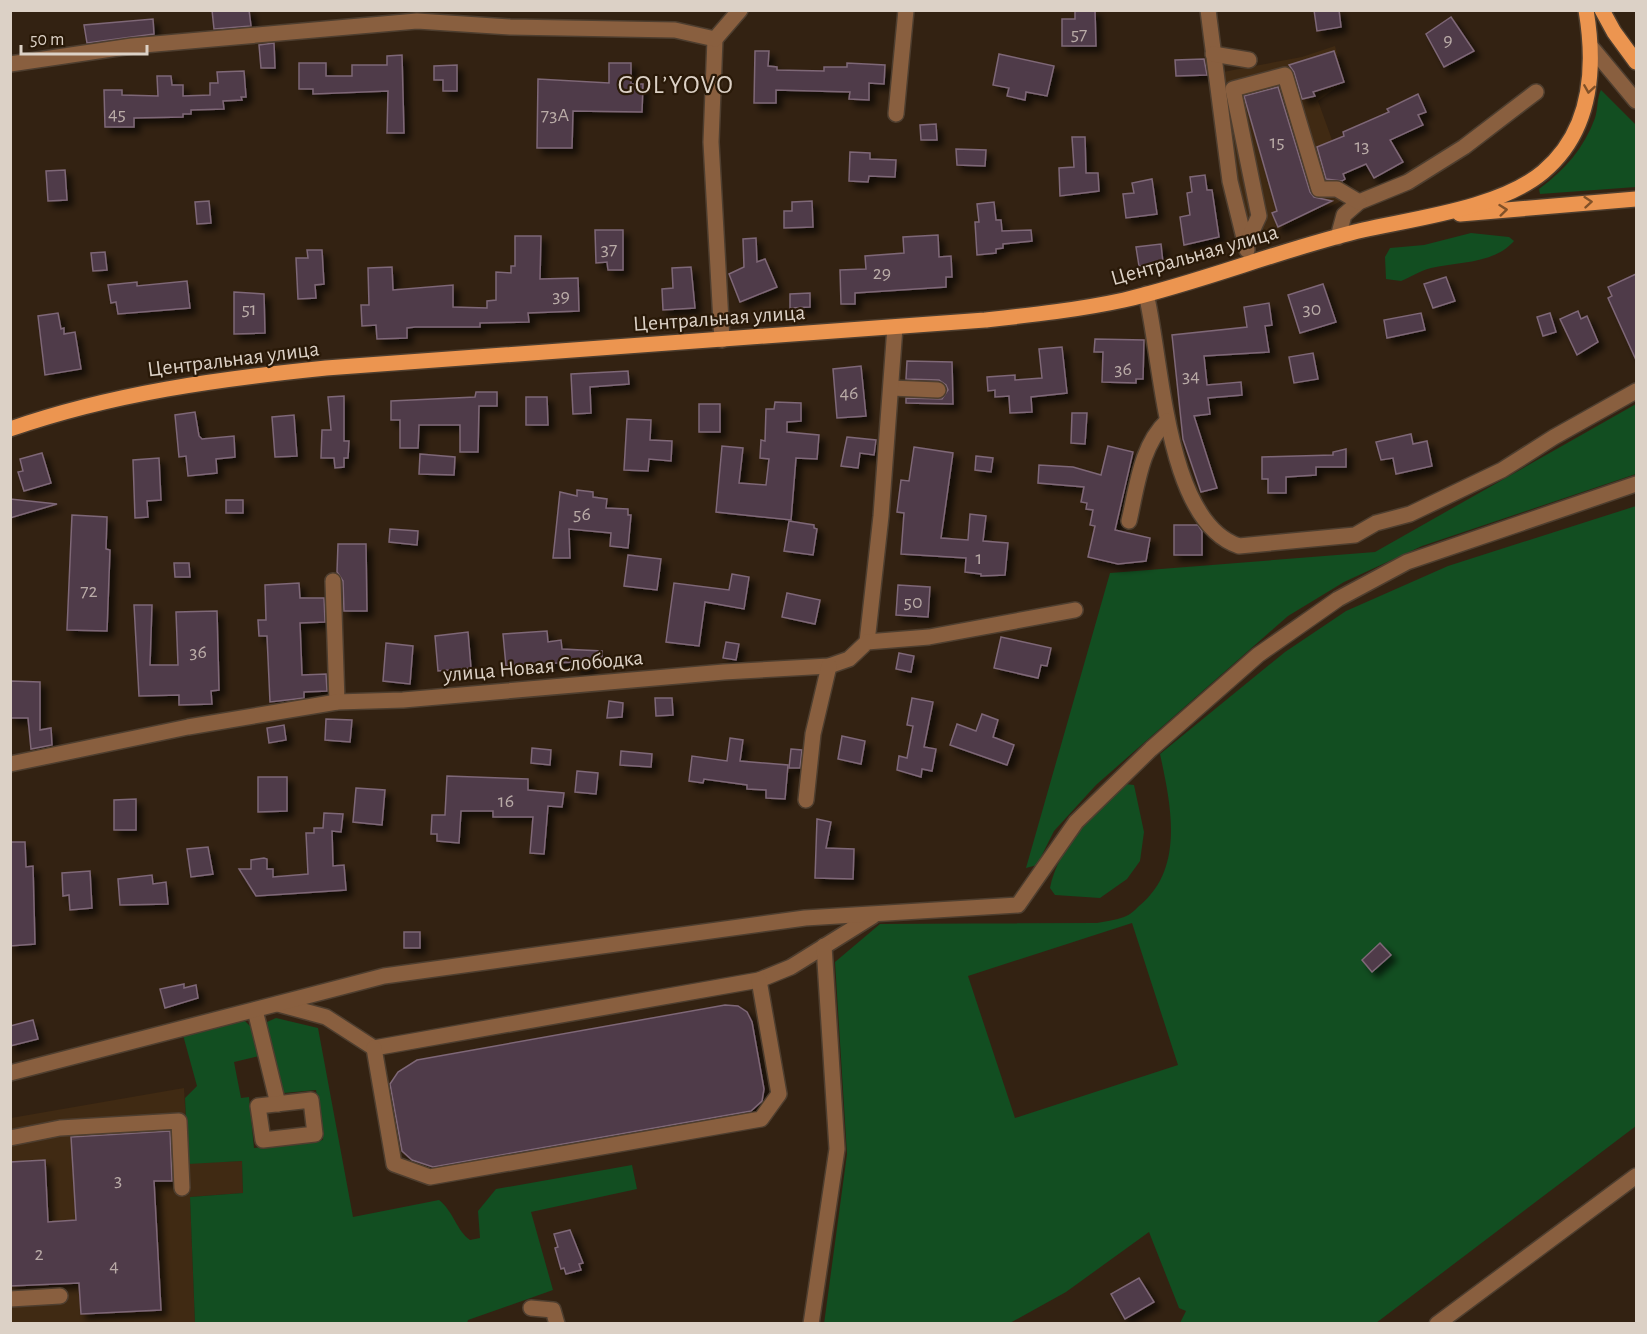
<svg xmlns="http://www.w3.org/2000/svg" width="1647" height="1334" font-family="'Alegreya Sans',sans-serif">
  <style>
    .built { fill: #402a13 }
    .green { fill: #124e21; fill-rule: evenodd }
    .building { fill: #4f3a49; stroke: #7e6777; stroke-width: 1.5; filter: url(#shadow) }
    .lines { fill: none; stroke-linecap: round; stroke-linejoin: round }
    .minor-casing { stroke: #4e3e2f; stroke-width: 18 }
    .major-casing { stroke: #4e3e2f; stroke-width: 18 }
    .minor { stroke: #895f3f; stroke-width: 15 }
    .major { stroke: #ec9550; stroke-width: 15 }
    .oneway { stroke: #815128 }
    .labels { text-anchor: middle; stroke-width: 4.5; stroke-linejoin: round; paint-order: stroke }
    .number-label { font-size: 20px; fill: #b9aba7 }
    .street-label { font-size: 22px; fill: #dcd1c6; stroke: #291908 }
    .quarter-label { font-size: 26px; letter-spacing: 1.5px; fill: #dcd1c6; stroke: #291908 }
  </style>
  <defs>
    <filter id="shadow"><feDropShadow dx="5.5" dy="5.5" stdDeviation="3" flood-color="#0009"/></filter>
  </defs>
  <rect width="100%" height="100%" fill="#332212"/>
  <!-- built -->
  <g class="built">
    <path d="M1335,46L1344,82L1318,101L1349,187L1345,199L1298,223L1263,235L1245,228L1233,172L1223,72L1302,57Z"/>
    <path d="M184,1088L188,1163L242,1161L243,1193L190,1197L195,1323L11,1324V1118Z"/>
  </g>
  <!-- green -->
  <g class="green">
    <path d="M1601,90L1636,125V187L1540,194L1539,189C1565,170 1584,148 1595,118C1598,109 1597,97 1601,90Z"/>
    <path d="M1471,233L1509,237L1514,241C1494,264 1457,262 1431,268C1419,271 1411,277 1401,281L1386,279L1385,257L1390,248L1424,245Z"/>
    <path d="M1636,404V474L1422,546L1344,582L1288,616L1096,785L1054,831L1037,865L1026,868L1110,573L1375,552Z"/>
    <path d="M1636,506V1126L1376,1323H1180L1186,1311L1179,1308L1149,1232L1066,1292L1010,1323L824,1324L847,1154L835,962L880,924L1097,923C1106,921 1116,920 1124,917C1130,915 1135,910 1139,906C1185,869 1171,805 1160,754L1285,652L1346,611L1448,566ZM1132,923L1178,1065L1015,1118L968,976Z"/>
    <path d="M1125,784L1134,785L1144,832L1140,861L1127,879L1100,898L1055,895L1050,888C1057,848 1096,811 1125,784Z"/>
    <path d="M276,1018L318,1028L353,1217L439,1200C454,1212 456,1230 470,1240L480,1238L478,1211L496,1189L632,1165L637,1189L531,1212L553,1290L468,1320L467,1323H195L190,1197L243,1193L242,1161L188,1164L185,1098L197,1086L183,1035L243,1019L254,1030L259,1056L234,1062L241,1098L249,1097L254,1148L323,1140L316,1090L284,1093L267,1029V1022Z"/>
  </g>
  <!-- building -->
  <g class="building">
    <path d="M212,10H249L251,26L214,29Z"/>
    <path d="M1075,10H1095L1096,46H1062V19H1075Z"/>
    <path d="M1314,10H1339L1341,27L1317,31Z"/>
    <path d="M1451,17L1474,51L1444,67L1426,34Z"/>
    <path d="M153,19L154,34L87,43L84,25Z"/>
    <path d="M274,43L275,68H261L259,45Z"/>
    <path d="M755,51H769L768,66L777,67V70L824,71V67H847V63L885,65L884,84L869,83V100L849,99L850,92L776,90V103H754Z"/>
    <path d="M1334,51L1344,82L1313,92L1315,96L1302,99L1294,72L1289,65Z"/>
    <path d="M999,54L1054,66L1047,96L1026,92L1025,100L1007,96L1009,88L993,85Z"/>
    <path d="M402,55L404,133H387L388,91L313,94V89H299V63H326V76H352V65H387V56Z"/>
    <path d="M1204,59L1207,75L1176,76L1175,60Z"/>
    <path d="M609,63H631V84H643L642,112L573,111L572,148H537L538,79L609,83Z"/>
    <path d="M457,65V91H443V80H434V66Z"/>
    <path d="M244,71L246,97H241L242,100L223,101L224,109L191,110V114H183V117L134,118V127H105L104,90H122V95L158,96L157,76H171L172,85H183V96L210,95V83H218L217,72Z"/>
    <path d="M1278,87L1310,192L1314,197L1332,201L1278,227L1272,213L1277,211L1244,96Z"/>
    <path d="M1418,94L1426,112L1418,115L1423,125L1390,140L1403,162L1374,178L1366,164L1343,174L1345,179L1342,181L1326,179L1317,147L1344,136L1343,132L1389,112L1387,109Z"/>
    <path d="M936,124L937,140H921L920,125Z"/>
    <path d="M1072,137H1085L1086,173H1098L1099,191L1060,196L1059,168L1074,167Z"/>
    <path d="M956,149L986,150L985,166L957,165Z"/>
    <path d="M850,152L870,153V159L896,160L895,177L869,176L868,182L849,181Z"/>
    <path d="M65,170L67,200L48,201L46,171Z"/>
    <path d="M1205,175L1207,190H1212L1219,237L1184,245L1180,217L1190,215L1187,193L1192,192L1190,177Z"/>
    <path d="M1152,179L1157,214L1126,218L1123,194L1134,193L1132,183Z"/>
    <path d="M209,201L211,223L197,224L195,202Z"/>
    <path d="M812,201L813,227L784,228V211H792V202Z"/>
    <path d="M994,202L996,220H1001L1002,231L1031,230L1032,241L1003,244V248L996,249V253L977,255L975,222H979L977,204Z"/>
    <path d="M595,230H623V270H608L607,262L596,263Z"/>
    <path d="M938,235L939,257L951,256L952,277H946V287L855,293V304H841L840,270L866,269L865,256L904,253L903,237Z"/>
    <path d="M515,236H541L540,279L578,278L579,311L528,313L529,322L480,323V327H415L407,328V338L377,339L376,325L362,326L361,305H369L368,268L392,267L393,290L453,285V307L487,308V301L496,300V272L511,273V266H515Z"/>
    <path d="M756,238L757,262L765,259L777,287L740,302L729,274L744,267L743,239Z"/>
    <path d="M1161,244L1163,263L1139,266L1136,247Z"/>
    <path d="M307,250H322L324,284L315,285L316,298L298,299L296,258H308Z"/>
    <path d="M105,252L107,270L93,271L91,253Z"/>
    <path d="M691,267L695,308L663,310L662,289L673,288L672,268Z"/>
    <path d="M1636,274V360L1608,298L1612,296L1608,287Z"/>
    <path d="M1446,277L1455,301L1433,308L1424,284Z"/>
    <path d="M187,281L190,308L118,314L116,302L111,303L108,285L137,282V286Z"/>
    <path d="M1323,284L1336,322L1300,333L1288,295Z"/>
    <path d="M234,292L264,294L265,333L234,334Z"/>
    <path d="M810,293V307L790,308V294Z"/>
    <path d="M1269,303L1272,325L1265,326L1269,352L1204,356L1207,385L1241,382L1242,395L1208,398L1210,414L1194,416L1217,488L1201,492L1183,439L1172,335L1247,327L1244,307Z"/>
    <path d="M1578,311L1581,319L1587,316L1598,342L1577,355L1560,319Z"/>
    <path d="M58,313L61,329L64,328V334L75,332L81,369L45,375L38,316Z"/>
    <path d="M1421,313L1425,330L1387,338L1384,320Z"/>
    <path d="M1550,313L1556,332L1543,336L1537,317Z"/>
    <path d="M1095,339L1144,340L1143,379H1136V383L1102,382L1103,352H1094Z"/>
    <path d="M1062,347L1067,393L1031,397L1032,412L1010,413L1009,396L995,397V390L988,391L987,377L1015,375V380L1042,378L1039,349Z"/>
    <path d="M1313,353L1318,379L1294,383L1289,357Z"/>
    <path d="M907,361L952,362L953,404L906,403V398L942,399L948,390L946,385L939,380L906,379Z"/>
    <path d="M861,366L866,416L837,418L833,369Z"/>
    <path d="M628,371L629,384L590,387L591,413L573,414L571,374Z"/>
    <path d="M476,392H497V406H479L478,452H460V425H419L418,448H400V420H391V401L475,397Z"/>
    <path d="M344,396V441H349L348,458H344V467L335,468L334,458H321L322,430H331L328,397Z"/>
    <path d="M526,397H547L548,425H526Z"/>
    <path d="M775,402L801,403V421L787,422V432L819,435L817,459L796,458L791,520L716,512L722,446L743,448L739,483L766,485L769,459L760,458L761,440L765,441L766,409H774Z"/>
    <rect x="699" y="404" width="21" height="28"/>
    <path d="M195,412L199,436L202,439L234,436L235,457L216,459L217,473L188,476L186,456L179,457L175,415Z"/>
    <path d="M1072,413H1087L1085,444L1071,443Z"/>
    <path d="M294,415L297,456L275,457L272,417Z"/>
    <path d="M627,419L651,420L650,440L672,441L671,461L649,459L648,471L624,470Z"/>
    <path d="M1411,434L1413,444L1427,441L1432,466L1396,474L1393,458L1381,460L1376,442Z"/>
    <path d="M847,437L876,440L874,455L860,453L858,468L841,466Z"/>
    <path d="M1108,446L1133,452L1115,530L1150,538L1146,561L1118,564L1088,557L1095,526L1090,525L1093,510L1086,509L1087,503L1081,502L1084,487L1038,483L1039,465L1073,467L1101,475Z"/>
    <path d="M914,447L953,453L941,538L968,540L970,514L986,516L983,541L1008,543L1005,575L981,576V574L965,572L966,558L901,554L904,513L897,512L901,480L909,481Z"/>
    <path d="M1346,449V467H1316V475L1286,477V493H1268V479H1262V457L1333,455V452Z"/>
    <path d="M42,453L51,483L24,491L18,472L23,471L20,459Z"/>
    <path d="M420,454L455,457L454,475L419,474Z"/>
    <path d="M976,456L993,458L991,472L975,470Z"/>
    <path d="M159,458L161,500L147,501L148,517L135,518L133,460Z"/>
    <path d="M577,490L593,492V497L607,499L606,508L628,509V515H631L628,548L610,546L611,533L569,529L570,558H553L560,492L577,496Z"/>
    <path d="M10,499L57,504L10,518Z"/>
    <rect x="226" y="500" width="17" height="13"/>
    <path d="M72,515L107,517L106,549L110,550L107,631L67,630Z"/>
    <path d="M789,521L814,525V528L817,529L813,555L784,551Z"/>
    <path d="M1174,525H1198L1202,531V555H1174Z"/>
    <path d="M390,529L418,531L417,545L389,542Z"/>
    <path d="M338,544H366L367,611H344L343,581L337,572Z"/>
    <path d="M628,555L661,559L657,590L624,586Z"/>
    <path d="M174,563H189L190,577H175Z"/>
    <path d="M732,574L749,577L744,609L705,602L699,646L666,642L674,583L729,590Z"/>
    <path d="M299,583L300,598H324L325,622L300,623L302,675L326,674L327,691L304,692V698L270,702L267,636H259L258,620H266L265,585Z"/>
    <path d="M898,585L930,587L928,617L896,615Z"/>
    <path d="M787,593L820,600L815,624L782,617Z"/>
    <path d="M134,605H152L150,665H178L176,612L217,611L219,690L211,691L212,704L179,705V695L139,696Z"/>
    <path d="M547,631L548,642L561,640L562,649L602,651V660H591L590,669L574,668L575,662L506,666L503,634Z"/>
    <path d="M468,632L471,668L438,671L435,636Z"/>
    <path d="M1001,637L1051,648L1047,666L1041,665L1038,678L994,668Z"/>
    <path d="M726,642L739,644L736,660L723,658Z"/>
    <path d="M386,643L413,646L410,684L383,681Z"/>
    <path d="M899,653L914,656L911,672L896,669Z"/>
    <path d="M10,681L40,682V730L51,728L52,745L31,749L28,718H10Z"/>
    <path d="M655,698H672L673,715L656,716Z"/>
    <path d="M912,698L933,702L924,747L936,749L932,771L922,769L921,777L897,770L899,756L907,758L913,726L907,725Z"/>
    <path d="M609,701L623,703L622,717L607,718Z"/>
    <path d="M982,714L998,720L993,737L1014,745L1007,765L950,745L957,724L976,731Z"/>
    <path d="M326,719L352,720L350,742L325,740Z"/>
    <path d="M284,725L286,740L269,743L267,728Z"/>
    <path d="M842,736L865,741L861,764L838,759Z"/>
    <path d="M730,738L743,740L740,761L788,765L785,799L766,798V790L747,789V785L704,779L703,783L689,781L692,756L727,761Z"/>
    <path d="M532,748L551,750L550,765L531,763Z"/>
    <path d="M791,749L802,750L800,768H789Z"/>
    <path d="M621,751L652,754L651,767L620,765Z"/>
    <path d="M577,771L598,773L596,794L575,792Z"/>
    <path d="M447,776L528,779V790L564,793L562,807L548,806L544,854L530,853L533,817H493V811H461L459,843L437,841V834H431L432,815H445Z"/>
    <path d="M258,777H287V811L258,812Z"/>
    <path d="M356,788L385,790L382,825L353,822Z"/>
    <path d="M136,799V830H114V800Z"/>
    <path d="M324,813L343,814L341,832L332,831L333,866L344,865L346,890L256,896L239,869H251V860L264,858L267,859V869H273V877L308,874L306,833H314V828H323Z"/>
    <path d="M817,819L831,822L826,848L854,849L853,879L815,878Z"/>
    <path d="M10,842H25L26,867L33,866L35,944L10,946Z"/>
    <path d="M208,847L213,874L191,877L187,849Z"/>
    <path d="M90,871L92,908L70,910L69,895L63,896L62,873Z"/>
    <path d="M152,875L153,884L166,882L168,904L120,905L118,879Z"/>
    <rect x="404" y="932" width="16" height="16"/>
    <path d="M1380,943L1391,955L1372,972L1362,960Z"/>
    <path d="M184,984V988L196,985L198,998L165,1008L160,989Z"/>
    <path d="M725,1005L738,1006L747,1012L752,1022L764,1089L762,1101L751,1111L433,1167L412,1160L402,1151L390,1084L398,1072L417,1060Z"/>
    <path d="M33,1020L38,1039L10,1046V1026Z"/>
    <path d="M170,1131L172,1181H154L161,1310L81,1314L79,1283L10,1286V1162L45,1160L48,1222L76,1220L71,1137Z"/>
    <path d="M570,1230L583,1263L579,1264L581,1270L566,1274L564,1268L561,1269L555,1248L558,1247L554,1234Z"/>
    <path d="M1139,1278L1154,1302L1125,1319L1111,1294Z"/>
  </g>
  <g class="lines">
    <defs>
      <g id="minor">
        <path d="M1208,10L1230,181L1247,250"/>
        <path d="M715,39L711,142L722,340"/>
        <path d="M1592,48L1636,101"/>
        <path d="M1213,54L1249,60"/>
        <path d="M10,64L132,46L417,21L510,27L675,30L715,39L740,10"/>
        <path d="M896,114L906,10"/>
        <path d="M1338,237L1344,215L1359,202L1408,182L1464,147L1536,92"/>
        <path d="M1245,246L1259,216L1233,89L1285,75L1319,189H1337L1359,202"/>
        <path d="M1146,294C1162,357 1165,522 1239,546L1355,535L1376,523L1410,514L1502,470L1554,437L1636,391"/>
        <path d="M891,388L938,390"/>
        <path d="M1129,521C1137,487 1141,445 1167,421"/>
        <path d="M333,581L337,702"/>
        <path d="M867,642L881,516L895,327"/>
        <path d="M10,764L188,727L337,702L403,700L724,672L829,666L849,659L867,642L929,637L1075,610"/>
        <path d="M806,800L813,734L829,666"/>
        <path d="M278,1004L326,1017L374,1048L759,980L791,967L873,916"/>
        <path d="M255,1010L278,1104"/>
        <path d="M374,1048L394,1164L430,1177L761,1119L779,1094L759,980"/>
        <path d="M10,1073L384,976L805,918L1018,905L1076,822L1151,749L1258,655L1338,599L1407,562L1636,484"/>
        <path d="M311,1100L315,1134L263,1140L258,1106Z"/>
        <path d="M10,1138L60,1128L179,1121L182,1188"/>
        <path d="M10,1299L60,1296"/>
        <path d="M531,1308L553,1310L557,1324"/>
        <path d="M811,1324L837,1149L824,946"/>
        <path d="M1437,1324L1636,1176"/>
      </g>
      <g id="major">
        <path d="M1602,10L1614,32L1636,62"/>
        <path d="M1460,214L1636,199"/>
        <path d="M10,429C114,393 218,379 326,368L985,320C1031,315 1078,310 1124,300C1205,281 1282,249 1363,230C1416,218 1500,208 1543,172C1592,131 1596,69 1586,10"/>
      </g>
    </defs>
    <!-- minor casing -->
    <use href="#minor" class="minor-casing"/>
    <!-- major casing -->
    <use href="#major" class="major-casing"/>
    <!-- minor -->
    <use href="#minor" class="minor"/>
    <!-- major -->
    <use href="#major" class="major"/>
  </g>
  <!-- one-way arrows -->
  <defs><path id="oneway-chevron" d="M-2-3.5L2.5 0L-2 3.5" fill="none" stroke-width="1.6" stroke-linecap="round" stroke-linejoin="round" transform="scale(1.5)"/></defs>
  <g class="oneway">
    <use href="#oneway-chevron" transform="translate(1589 89) rotate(99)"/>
    <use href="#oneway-chevron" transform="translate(1588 202) rotate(-5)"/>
    <use href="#oneway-chevron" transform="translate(1503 210) rotate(-6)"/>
  </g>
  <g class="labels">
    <!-- number labels -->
    <g class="number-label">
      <text x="1079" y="40">57</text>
      <text x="1448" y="46">9</text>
      <text x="117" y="120">45</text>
      <text x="555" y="121">73А</text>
      <text x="1277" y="148">15</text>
      <text x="1362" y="152">13</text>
      <text x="609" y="255">37</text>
      <text x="882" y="279">29</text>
      <text x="561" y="302">39</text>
      <text x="249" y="315">51</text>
      <text x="1312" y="315">30</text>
      <text x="1123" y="375">36</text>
      <text x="1191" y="382">34</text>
      <text x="849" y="399">46</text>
      <text x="582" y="520">56</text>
      <text x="979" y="564">1</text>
      <text x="89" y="597">72</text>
      <text x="913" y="608">50</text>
      <text x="198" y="658">36</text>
      <text x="506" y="807">16</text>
      <text x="118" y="1186">3</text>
      <text x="39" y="1260">2</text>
      <text x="114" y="1272">4</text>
    </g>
    <!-- street labels -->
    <g class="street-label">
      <text transform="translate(1194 254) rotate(-16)" y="8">Центральная улица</text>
      <text transform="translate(719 317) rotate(-4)" y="8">Центральная улица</text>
      <text transform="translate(233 358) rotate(-7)" y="8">Центральная улица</text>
      <text transform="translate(543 665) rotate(-5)" y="8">улица Новая Слободка</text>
    </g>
    <!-- quarter labels -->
    <g class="quarter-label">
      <text x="676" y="93">GOL’YOVO</text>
    </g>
  </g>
  <!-- border -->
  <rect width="1647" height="1334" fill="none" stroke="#dcd1c6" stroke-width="24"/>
  <!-- scale -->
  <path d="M21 45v9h126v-9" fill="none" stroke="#dcd1c6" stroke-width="3"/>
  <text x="30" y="45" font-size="18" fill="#dcd1c6" stroke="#291908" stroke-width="4.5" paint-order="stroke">50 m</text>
</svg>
